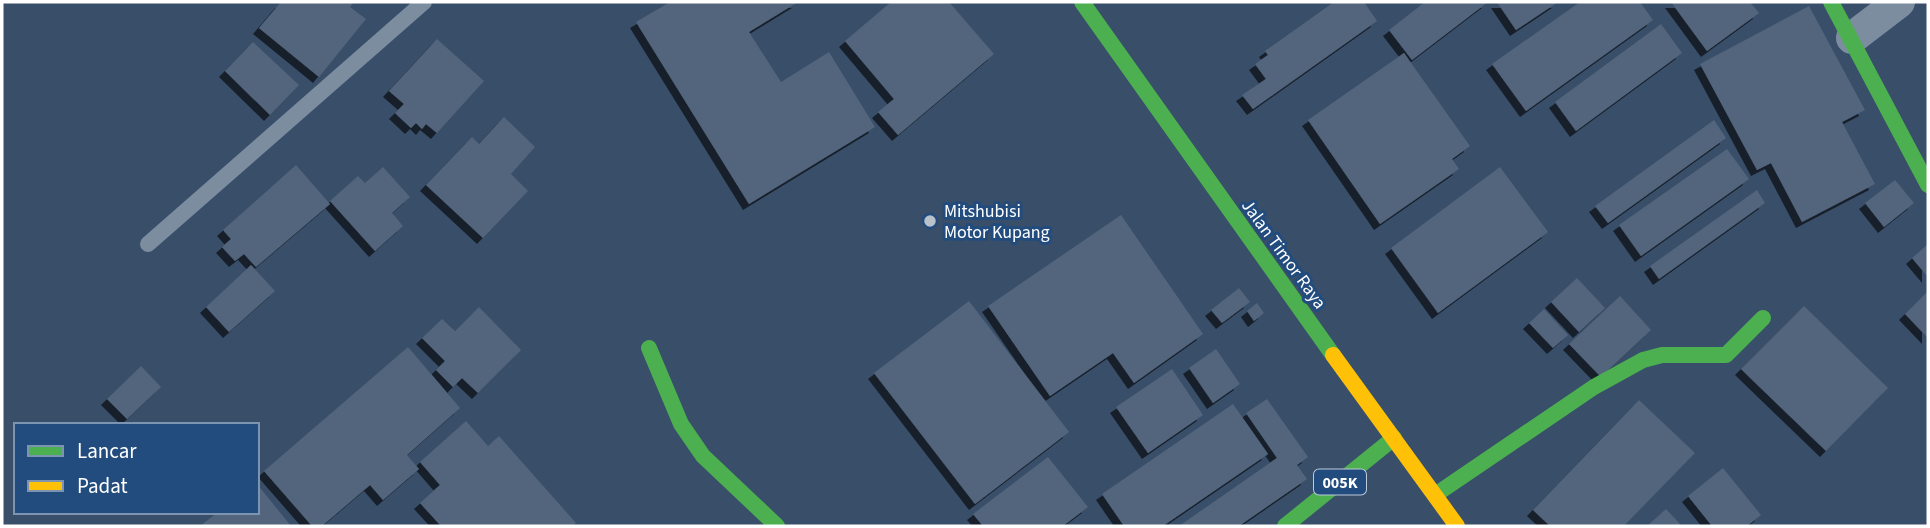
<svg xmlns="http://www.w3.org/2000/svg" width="1930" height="528" font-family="'Source Sans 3',sans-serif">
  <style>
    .building { fill: #53657b; filter: url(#shadow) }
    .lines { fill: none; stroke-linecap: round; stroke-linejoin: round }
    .lane { stroke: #7d8da0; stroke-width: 16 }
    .street { stroke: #7d8da0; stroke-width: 32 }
    .fast { stroke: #4caf50; stroke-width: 16 }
    .slow { stroke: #ffc107; stroke-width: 16 }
    .poi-dot { fill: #b9c1ca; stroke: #234c7e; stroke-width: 2.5 }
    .labels { text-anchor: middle; stroke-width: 6; stroke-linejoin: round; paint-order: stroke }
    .shield { fill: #234c7e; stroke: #bdc9d8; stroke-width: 2 }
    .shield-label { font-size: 16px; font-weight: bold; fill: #fff }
    .poi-label { font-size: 18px; fill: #fff; stroke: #234c7e; text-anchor: start }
    .street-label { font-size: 18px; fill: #fff; stroke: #234c7e }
  </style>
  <defs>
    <filter id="shadow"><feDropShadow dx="-6" dy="6" stdDeviation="0" flood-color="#0009"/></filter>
  </defs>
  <rect width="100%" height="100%" fill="#384e69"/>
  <!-- building -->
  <g class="building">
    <path d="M281,2H354L350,7L366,19L319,77L259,28Z"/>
    <path d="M670,2H798L749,32L781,82L829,52L875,127L749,204L636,22Z"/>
    <path d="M891,2H949L994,54L898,135L878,112L894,99L845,41Z"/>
    <path d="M1334,2H1364L1377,21L1253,109L1242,95L1266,79L1255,64L1268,55L1265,51Z"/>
    <path d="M1425,2H1488L1412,60L1389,30Z"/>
    <path d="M1497,2H1558L1516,30Z"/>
    <path d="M1580,2H1640L1653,20L1526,111L1492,64Z"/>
    <path d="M1671,2H1750L1759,13L1707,51Z"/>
    <path d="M1809,6L1865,110L1842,122L1875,184L1802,222L1771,163L1757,170L1700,64Z"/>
    <path d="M1661,24L1682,53L1576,131L1555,102Z"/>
    <path d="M437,39L484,81L437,133L426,124L422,129L416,123L411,128L395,113L404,104L389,91Z"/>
    <path d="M253,42L299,85L270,115L225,71Z"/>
    <path d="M1404,53L1470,146L1452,159L1459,169L1380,224L1308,120Z"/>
    <path d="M504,117L535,147L511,174L528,191L483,238L426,185L472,137L479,144Z"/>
    <path d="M1714,120L1726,138L1608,223L1595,206Z"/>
    <path d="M1727,149L1749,179L1641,256L1619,225Z"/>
    <path d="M296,165L330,204L256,267L244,254L235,261L222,247L231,239L223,230Z"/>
    <path d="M383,167L410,197L392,213L403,226L375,251L330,201L358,176L365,183Z"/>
    <path d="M1500,167L1548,232L1438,313L1391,248Z"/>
    <path d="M1895,180L1914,203L1884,227L1865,203Z"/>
    <path d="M1757,190L1765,203L1659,279L1650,266Z"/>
    <path d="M1121,215L1203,334L1134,383L1113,353L1050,396L988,306Z"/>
    <path d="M1928,244V277L1912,258Z"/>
    <path d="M251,265L275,291L229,332L206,307Z"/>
    <path d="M1577,278L1605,308L1579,332L1551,302Z"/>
    <path d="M1239,288L1250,302L1222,323L1211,310Z"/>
    <path d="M1928,291V338L1905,314Z"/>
    <path d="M1620,296L1651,330L1601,377L1569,344Z"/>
    <path d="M969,301L1069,432L975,504L874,373Z"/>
    <path d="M1257,303L1264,313L1254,321L1247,311Z"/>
    <path d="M1804,306L1888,388L1826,451L1741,369Z"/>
    <path d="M479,307L521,350L478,393L462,378L453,387L436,370L445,361L422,338L442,319L455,331Z"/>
    <path d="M1544,309L1568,335L1553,348L1529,323Z"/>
    <path d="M408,347L460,408L407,455L419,469L383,500L370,485L322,526H312L264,471Z"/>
    <path d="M1216,349L1240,384L1213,403L1189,368Z"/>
    <path d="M141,366L161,387L127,419L107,399Z"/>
    <path d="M1172,369L1203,415L1148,453L1116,407Z"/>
    <path d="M1267,399L1308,457L1297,465L1307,479L1239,526H1179L1277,458L1246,413Z"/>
    <path d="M1639,400L1695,453L1624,526H1550L1533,510Z"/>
    <path d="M1233,404L1268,454L1163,526H1124L1102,494Z"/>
    <path d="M466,421L488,446L499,436L576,523L572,526H441L420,503L440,485L420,462Z"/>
    <path d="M1048,457L1088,507L1063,526H983L973,514Z"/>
    <path d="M1723,468L1761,515L1747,526H1712L1688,496Z"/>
    <path d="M257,484L291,526H200L218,512H257Z"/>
    <path d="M1666,509L1682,526H1647Z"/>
  </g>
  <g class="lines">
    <!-- lane -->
    <path class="lane" d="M148,244L424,2"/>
    <!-- street -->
    <path class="street" d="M1852,38L1899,2"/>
    <!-- fast -->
    <g class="fast">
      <path d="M1082,2L1333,355"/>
      <path d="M1831,2L1928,185"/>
      <path d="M649,348L681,424L703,456L777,526"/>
      <path d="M1435,495L1594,387L1643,360L1662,355H1726L1763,318"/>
      <path d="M1285,526L1394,438"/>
    </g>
    <!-- slow -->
    <path class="slow" d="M1333,355L1457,526"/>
  </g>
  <!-- markers -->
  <circle class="poi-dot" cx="930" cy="221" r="7"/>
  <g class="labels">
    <!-- shield labels -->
    <rect class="shield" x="1314" y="469.5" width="52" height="25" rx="5"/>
    <g class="shield-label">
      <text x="1340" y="488">005K</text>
    </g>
    <!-- poi labels -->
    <g class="poi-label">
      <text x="944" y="217">Mitshubisi<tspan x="944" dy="21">Motor Kupang</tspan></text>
    </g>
    <!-- street labels -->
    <g class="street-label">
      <text transform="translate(1284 254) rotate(54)" y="6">Jalan Timor Raya</text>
    </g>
  </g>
  <!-- border -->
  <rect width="1930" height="528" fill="none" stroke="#ffffff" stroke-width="7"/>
  <!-- legend -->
  <rect x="14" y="423" width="245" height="91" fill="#234c7e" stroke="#7b94b2" stroke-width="2"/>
  <rect x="28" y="446" width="35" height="10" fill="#4caf50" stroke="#7b94b2" stroke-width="2"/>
  <text x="77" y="458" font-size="21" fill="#ffffff">Lancar</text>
  <rect x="28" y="481" width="35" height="10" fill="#ffc107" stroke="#7b94b2" stroke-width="2"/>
  <text x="77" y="493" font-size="21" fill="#ffffff">Padat</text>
</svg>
